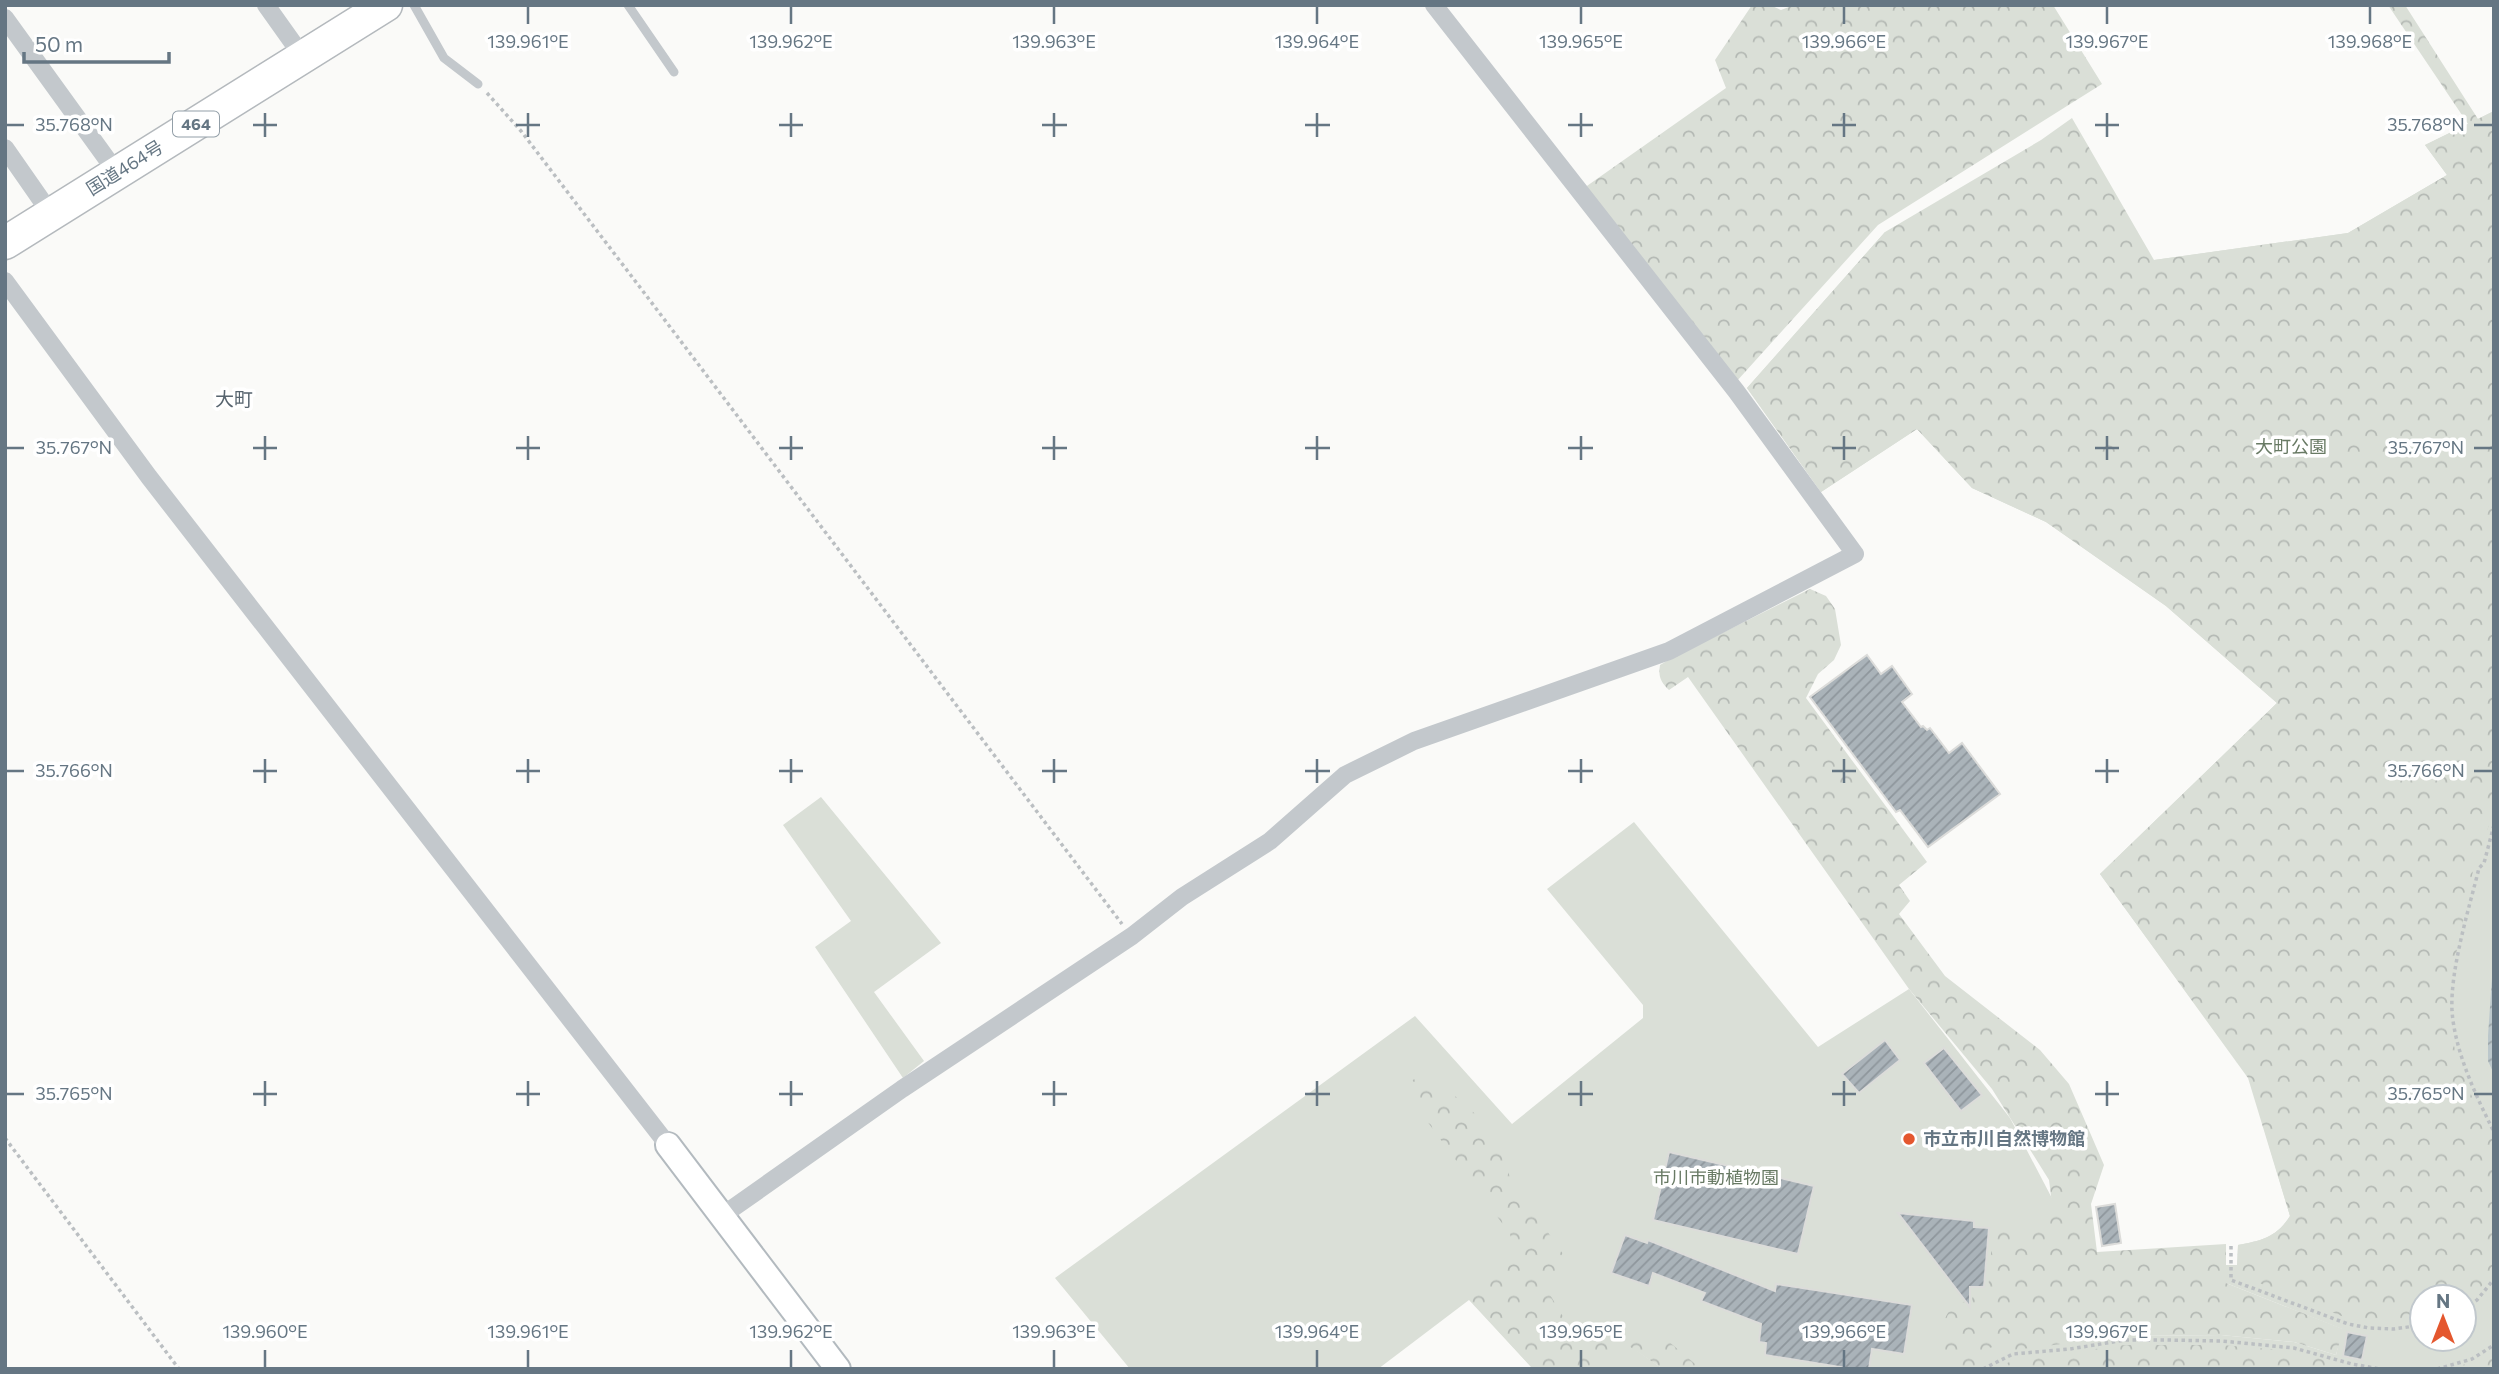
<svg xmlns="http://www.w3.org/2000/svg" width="2499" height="1374" font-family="Commissioner,'Noto Sans JP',sans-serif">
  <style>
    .green { fill: #dadfd7; fill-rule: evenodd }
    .forest { fill: url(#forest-crowns) }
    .water { fill: url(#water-waves) }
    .building { fill: url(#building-hatch); stroke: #dcdcda; stroke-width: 2 }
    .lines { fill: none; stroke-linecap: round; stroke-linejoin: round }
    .secondary-casing { stroke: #b3babf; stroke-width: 28 }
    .highway-casing { stroke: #b4b9bd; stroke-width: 35 }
    .path { stroke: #bbbfc2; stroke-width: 3.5; stroke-dasharray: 3.5 3.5; stroke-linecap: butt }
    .lane { stroke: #c3c8cc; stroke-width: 9 }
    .street { stroke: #c3c8cc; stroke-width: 18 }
    .secondary { stroke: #fff; stroke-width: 24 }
    .highway { stroke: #fff; stroke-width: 32 }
    .ticks { fill: none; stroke: #657683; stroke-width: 2.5 }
    .poi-dot { fill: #e4572e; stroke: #fff; stroke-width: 2.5 }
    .labels { text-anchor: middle; stroke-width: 7; stroke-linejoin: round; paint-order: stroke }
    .shield { fill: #fff; stroke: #939fa8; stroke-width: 2 }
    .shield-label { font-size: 16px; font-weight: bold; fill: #657683 }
    .street-label { font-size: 18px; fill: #657683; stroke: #fff }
    .park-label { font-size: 18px; fill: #687a64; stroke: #fff }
    .poi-label { font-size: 18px; font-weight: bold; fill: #657683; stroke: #fff; text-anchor: start }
    .neighbourhood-label { font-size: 19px; fill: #57646e; stroke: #fff }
    .ticks-label { font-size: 18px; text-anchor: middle; fill: #657683; stroke: #fff; stroke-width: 7; stroke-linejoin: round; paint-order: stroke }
  </style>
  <defs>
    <pattern id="forest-crowns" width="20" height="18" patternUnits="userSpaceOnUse" patternTransform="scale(1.75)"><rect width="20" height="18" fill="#dadfd7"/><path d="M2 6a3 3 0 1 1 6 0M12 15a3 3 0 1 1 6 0" fill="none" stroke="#b4b9b4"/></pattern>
    <pattern id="water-waves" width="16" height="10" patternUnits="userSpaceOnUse" patternTransform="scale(1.75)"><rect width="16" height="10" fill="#bbc7cb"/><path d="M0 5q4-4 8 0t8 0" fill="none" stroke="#9ca6aa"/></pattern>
    <pattern id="building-hatch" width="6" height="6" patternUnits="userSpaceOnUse" patternTransform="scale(1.75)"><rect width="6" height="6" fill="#aab3b9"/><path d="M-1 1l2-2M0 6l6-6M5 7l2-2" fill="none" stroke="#8e969c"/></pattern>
  </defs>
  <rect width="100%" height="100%" fill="#fafaf8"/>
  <!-- green -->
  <g class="green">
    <path d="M2494,111V1369H1695L1636,1350L1663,1369H1533L1469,1300L1378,1369H1130L1055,1278L1415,1016L1512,1124L1643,1018V1005L1547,889L1634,822L1818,1047L1909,989L2010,1118L2124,1336L2221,1335L2294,1342L2336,1355L2342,1329L2226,1283V1265H2237L2238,1245C2261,1241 2277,1237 2290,1216L2249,1078L2100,874L2277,703L2166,606L2046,522L1972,488L1917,429L1821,492L1747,388L1885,232L2154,260L2348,233L2447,175L2425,145ZM2422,1297H2464V1339H2422Z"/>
    <path d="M821,797L941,943L874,992L924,1061L903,1078L815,947L851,921L783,825Z"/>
  </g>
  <!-- forest -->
  <g class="forest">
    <path d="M1752,5H1770L1781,10L1794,5H2053L2102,84L1878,225L1736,382L1584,188L1726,88L1715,60Z"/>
    <path d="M2388,5H2405L2478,119L2494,111V805L2479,862L2474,866L2448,993L2449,1025L2456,1054L2475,1105L2494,1143V1269L2474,1297L2464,1303V1297H2422V1320L2394,1325L2370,1323L2349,1319L2237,1274L2238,1245C2261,1241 2277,1237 2290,1216L2248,1078L2100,874L2277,703L2166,606L2046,522L1972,488L1917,429L1821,492L1747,388L1885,232L2041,140L2072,118L2154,260L2348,233L2447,175L2425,145L2468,124Z"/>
    <path d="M1810,589L1826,596L1835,609L1841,645L1834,660L1818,674L1806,698L1927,862L1899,885L1910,901L1899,914L1945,976L2040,1050L2069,1084L2104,1165L2091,1204L2097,1252L2226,1244V1283L2343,1329L2336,1355L2294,1342L2221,1335L2124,1336L2006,1351L2002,1343L1980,1352L1981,1364C1966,1371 1958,1369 1944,1360C1937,1337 1941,1301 1972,1301L1973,1292H1988L1993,1229C2023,1230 2034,1231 2052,1204L2049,1180L1992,1089L1909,989L1688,677L1669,690C1661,682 1658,677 1660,665L1670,659Z"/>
    <path d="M1416,1078C1454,1085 1478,1118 1504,1144L1505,1165L1511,1179L1572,1267L1543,1283L1565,1320L1592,1331L1621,1336L1661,1335L1701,1369H1663L1629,1346L1597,1369H1533L1469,1299C1492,1280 1518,1268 1510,1234L1402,1087Z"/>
    <path d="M2125,1345H2221L2293,1351L2355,1369H1994L2014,1360Z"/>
    <path d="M2494,1349V1369H2449L2473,1362Z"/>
  </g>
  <!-- water -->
  <path class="water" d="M2494,949V1074L2488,1061V1036Z"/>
  <!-- building -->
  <g class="building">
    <path d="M1867,655L1881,674L1892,666L1912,694L1902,702L1921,727L1923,726L1927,730L1930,728L1949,753L1962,743L2000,794L1928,847L1900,810L1896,812L1810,697Z"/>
    <path d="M1885,1040L1900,1060L1859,1093L1842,1074Z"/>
    <path d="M1944,1048L1982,1095L1961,1111L1924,1063Z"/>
    <path d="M1669,1152L1814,1186L1798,1254L1653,1220Z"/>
    <path d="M2115,1204L2121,1243L2102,1246L2096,1207Z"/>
    <path d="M1898,1213L1974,1221V1227L1989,1228L1984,1287H1970V1307Z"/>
    <path d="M1625,1235L1647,1243L1648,1240L1775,1291L1776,1284L1912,1305L1904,1354L1872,1349L1869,1369H1852L1765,1355L1766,1343L1759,1342L1761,1324L1701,1301L1705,1293L1653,1273L1649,1286L1611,1273Z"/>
    <path d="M2347,1332L2367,1336L2362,1360L2343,1356Z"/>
  </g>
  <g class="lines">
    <defs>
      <path id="secondary" d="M668,1145L838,1369"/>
      <path id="highway" d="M5,243L386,5"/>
    </defs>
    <!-- secondary casing -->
    <use href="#secondary" class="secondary-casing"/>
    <!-- highway casing -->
    <use href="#highway" class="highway-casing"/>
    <!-- path -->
    <g class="path">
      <path d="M487,93L521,131L639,286L1122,924"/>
      <path d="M2494,825L2484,863L2479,868C2469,909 2450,969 2452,1011C2455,1052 2476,1096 2494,1132"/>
      <path d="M5,1138L179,1369"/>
      <path d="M2231,1246V1280L2348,1324L2369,1328L2394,1329L2422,1325"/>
      <path d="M2464,1309L2477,1300L2494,1279"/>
      <path d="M1983,1369L2013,1354L2070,1349L2125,1340H2166L2222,1341L2294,1348L2352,1364L2380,1369"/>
      <path d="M2437,1369L2472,1359L2494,1345"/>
    </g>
    <!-- lane -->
    <g class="lane">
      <path d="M414,5L444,58L478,84"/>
      <path d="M628,5L674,72"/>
    </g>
    <!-- street -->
    <g class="street">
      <path d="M266,5L303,57"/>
      <path d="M5,18L117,173"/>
      <path d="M5,148L51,214"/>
      <path d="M5,281L149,477L668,1145"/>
      <path d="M723,1215L902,1089L1132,936L1182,897L1270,841L1345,775L1414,741L1669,651L1855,554L1736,391L1434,5"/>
    </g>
    <!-- secondary -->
    <use href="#secondary" class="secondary"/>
    <!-- highway -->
    <use href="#highway" class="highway"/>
  </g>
  <!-- ticks -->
  <path class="ticks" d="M528,7V24M791,7V24M1054,7V24M1317,7V24M1581,7V24M1844,7V24M2107,7V24M2370,7V24M265,113V137M528,113V137M791,113V137M1054,113V137M1317,113V137M1581,113V137M1844,113V137M2107,113V137M7,125H24M253,125H277M516,125H540M779,125H803M1042,125H1067M1305,125H1330M1568,125H1593M1832,125H1856M2095,125H2119M2474,125H2492M265,436V460M528,436V460M791,436V460M1054,436V460M1317,436V460M1581,436V460M1844,436V460M2107,436V460M7,448H24M253,448H277M516,448H540M779,448H803M1042,448H1067M1305,448H1330M1568,448H1593M1832,448H1856M2095,448H2119M2474,448H2492M265,759V783M528,759V783M791,759V783M1054,759V783M1317,759V783M1581,759V783M1844,759V783M2107,759V783M7,771H24M253,771H277M516,771H540M779,771H803M1042,771H1067M1305,771H1330M1568,771H1593M1832,771H1856M2095,771H2119M2474,771H2492M265,1081V1106M528,1081V1106M791,1081V1106M1054,1081V1106M1317,1081V1106M1581,1081V1106M1844,1081V1106M2107,1081V1106M7,1094H24M253,1094H277M516,1094H540M779,1094H803M1042,1094H1067M1305,1094H1330M1568,1094H1593M1832,1094H1856M2095,1094H2119M2474,1094H2492M265,1350V1367M528,1350V1367M791,1350V1367M1054,1350V1367M1317,1350V1367M1581,1350V1367M1844,1350V1367M2107,1350V1367"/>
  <!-- markers -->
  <circle class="poi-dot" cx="1909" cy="1139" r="7"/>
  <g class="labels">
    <!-- shield labels -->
    <rect class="shield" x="173" y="111.5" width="46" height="25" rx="5"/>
    <g class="shield-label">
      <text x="196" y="130">464</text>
    </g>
    <!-- street labels -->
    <g class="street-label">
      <text transform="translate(125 168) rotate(-32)" y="6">国道464号</text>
    </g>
    <!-- park labels -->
    <g class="park-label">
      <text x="2291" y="453">大町公園</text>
      <text x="1716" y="1184">市川市動植物園</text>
    </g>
    <!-- poi labels -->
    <g class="poi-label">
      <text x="1923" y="1145">市立市川自然博物館</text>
    </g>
    <!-- neighbourhood labels -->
    <g class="neighbourhood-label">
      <text x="234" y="406">大町</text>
    </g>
  </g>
  <g class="ticks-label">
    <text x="528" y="48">139.961°E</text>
    <text x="791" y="48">139.962°E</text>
    <text x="1054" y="48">139.963°E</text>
    <text x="1317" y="48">139.964°E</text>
    <text x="1581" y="48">139.965°E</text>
    <text x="1844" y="48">139.966°E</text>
    <text x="2107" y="48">139.967°E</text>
    <text x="2370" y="48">139.968°E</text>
    <text x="74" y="131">35.768°N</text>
    <text x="2426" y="131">35.768°N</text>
    <text x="74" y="454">35.767°N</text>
    <text x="2426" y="454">35.767°N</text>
    <text x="74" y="777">35.766°N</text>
    <text x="2426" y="777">35.766°N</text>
    <text x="74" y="1100">35.765°N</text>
    <text x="2426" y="1100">35.765°N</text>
    <text x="265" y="1338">139.960°E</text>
    <text x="528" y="1338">139.961°E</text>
    <text x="791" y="1338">139.962°E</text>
    <text x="1054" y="1338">139.963°E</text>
    <text x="1317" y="1338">139.964°E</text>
    <text x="1581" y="1338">139.965°E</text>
    <text x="1844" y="1338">139.966°E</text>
    <text x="2107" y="1338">139.967°E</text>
  </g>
  <!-- border -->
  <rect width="2499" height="1374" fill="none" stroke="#657683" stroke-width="14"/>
  <!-- north arrow -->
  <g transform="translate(2443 1318)"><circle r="33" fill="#ffffff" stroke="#c1c8cd" stroke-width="2"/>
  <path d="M0-5L12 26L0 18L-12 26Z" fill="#e4572e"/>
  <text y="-10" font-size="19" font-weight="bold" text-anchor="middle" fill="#657683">N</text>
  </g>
  <!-- scale -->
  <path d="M24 52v10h145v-10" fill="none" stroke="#657683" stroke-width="3.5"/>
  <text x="35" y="52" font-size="21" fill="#657683" stroke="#ffffff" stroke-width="5" paint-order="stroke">50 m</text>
</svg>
